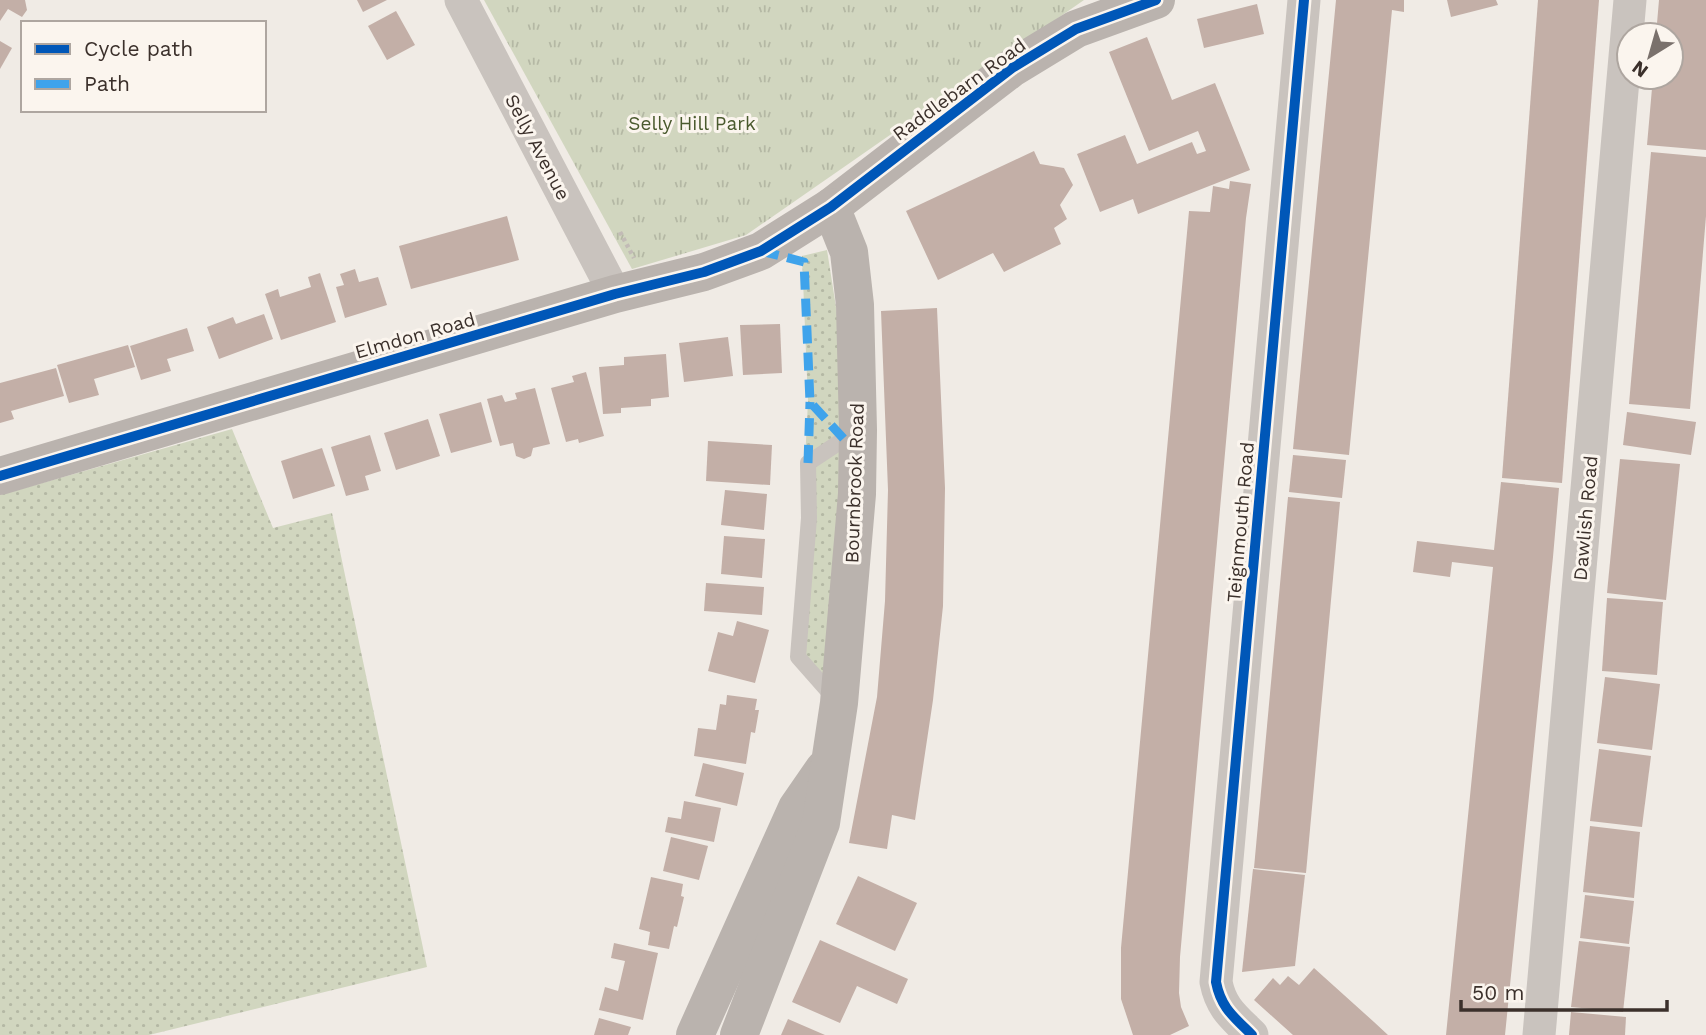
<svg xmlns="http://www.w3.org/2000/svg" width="1706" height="1035" font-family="'Work Sans',sans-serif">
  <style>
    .grass { fill: url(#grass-dots) }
    .park { fill: url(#park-tufts) }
    .building { fill: #c3afa7 }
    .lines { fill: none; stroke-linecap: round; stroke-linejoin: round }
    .path { stroke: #c2bbb6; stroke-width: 4.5; stroke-dasharray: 3.5 3.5; stroke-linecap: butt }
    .lane { stroke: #c9c3be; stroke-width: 16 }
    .street { stroke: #c9c3be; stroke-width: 33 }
    .secondary { stroke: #bab3ae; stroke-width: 38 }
    .quiet { stroke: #3fa3eb; stroke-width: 9; stroke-dasharray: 18 9; stroke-linecap: butt }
    .cycleway-casing { stroke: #fbf5ee; stroke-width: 15 }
    .cycleway { stroke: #0057b8; stroke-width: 10 }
    .labels { text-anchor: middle; stroke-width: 6; stroke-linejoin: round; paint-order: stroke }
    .street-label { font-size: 19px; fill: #3b302b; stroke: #fbf5ee }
    .park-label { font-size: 19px; fill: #4a5a2e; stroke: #fbf5ee }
  </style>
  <defs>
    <pattern id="grass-dots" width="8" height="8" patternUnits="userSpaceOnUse" patternTransform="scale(1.75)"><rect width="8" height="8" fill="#d1d6bf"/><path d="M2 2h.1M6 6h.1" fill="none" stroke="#b4b8a4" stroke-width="1.8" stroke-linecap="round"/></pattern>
    <pattern id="park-tufts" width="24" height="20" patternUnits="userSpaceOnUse" patternTransform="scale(1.75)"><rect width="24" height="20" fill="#d1d6bf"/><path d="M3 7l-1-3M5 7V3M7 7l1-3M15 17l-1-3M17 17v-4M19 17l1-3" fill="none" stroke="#b4b8a4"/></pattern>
  </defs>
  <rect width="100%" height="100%" fill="#f0ebe5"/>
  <!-- grass -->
  <g class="grass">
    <path d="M827,250L855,428L805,461L808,401L802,256Z"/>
    <path d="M232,429L273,528L332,513L427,967L149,1035H0V495Z"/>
    <path d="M857,434L837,698L801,656L811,464Z"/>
  </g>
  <!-- park -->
  <path class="park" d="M484,0H1084L746,235L632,269Z"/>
  <!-- building -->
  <g class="building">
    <path d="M0,0H25L27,10L22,17L8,9L0,21Z"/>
    <path d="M357,0H387L363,12Z"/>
    <path d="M1336,0H1404V12L1392,10L1349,455L1293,449Z"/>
    <path d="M1447,0H1496L1498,5L1451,17Z"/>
    <path d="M1538,0H1599L1562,483L1502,478Z"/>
    <path d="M1659,0H1706V150L1647,145L1653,77H1671V35H1656Z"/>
    <path d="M1257,4L1264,34L1204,48L1197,19Z"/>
    <path d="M396,11L415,45L387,60L368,26Z"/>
    <path d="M1147,37L1172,100L1215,83L1250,170L1138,214L1133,199L1100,212L1077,154L1125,135L1137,164L1192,142L1197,154L1206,151L1198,131L1149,151L1109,52Z"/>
    <path d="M0,41L12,48L0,69Z"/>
    <path d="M1034,151L1040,164L1064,168L1073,185L1060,205L1067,219L1054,228L1061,244L1004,272L993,253L938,280L906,211Z"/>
    <path d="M1651,152L1706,157V216L1690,409L1629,404Z"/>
    <path d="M1230,181L1251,184L1246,218L1180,957L1179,993L1181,1007L1189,1026L1170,1035H1133L1121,999V948L1189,211L1210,212L1213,186L1229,189Z"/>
    <path d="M507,216L519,260L411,289L399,246Z"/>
    <path d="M355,269L359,282L378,277L387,305L345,318L336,287L344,285L340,274Z"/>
    <path d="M320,273L336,322L281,340L265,294L278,289L280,297L311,287L308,277Z"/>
    <path d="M937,308L945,488L943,606L933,700L915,820L892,815L887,849L849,843L877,697L885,601L888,490L881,311Z"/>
    <path d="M264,314L273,339L219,359L207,327L233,317L236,324Z"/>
    <path d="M780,324L782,373L743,375L740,325Z"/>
    <path d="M187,328L194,351L167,359L171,371L141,380L130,346Z"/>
    <path d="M728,337L733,376L684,382L679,343Z"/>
    <path d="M128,345L135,367L94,379L99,395L69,403L57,365Z"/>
    <path d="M666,354L669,397L651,399V406L621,408V413L603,414L599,367L624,365V357Z"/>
    <path d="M56,368L64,396L11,411L14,419L0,423V383Z"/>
    <path d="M586,372L604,436L579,443L578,439L566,442L551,388L574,382L572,376Z"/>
    <path d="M535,388L550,444L533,448L531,456L524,459L516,456L513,443L500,446L487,399L502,395L505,402L517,399L515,393Z"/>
    <path d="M481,402L492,442L451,453L439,414Z"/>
    <path d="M1627,412L1696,422L1691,455L1623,445Z"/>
    <path d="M428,419L440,456L396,470L384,433Z"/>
    <path d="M370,435L381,471L365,476L369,490L346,496L331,447Z"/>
    <path d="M708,441L772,445L770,485L706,481Z"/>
    <path d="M322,448L335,486L293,499L281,461Z"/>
    <path d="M1293,455L1346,460L1342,498L1289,492Z"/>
    <path d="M1620,459L1680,464L1666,600L1607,593Z"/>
    <path d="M1501,482L1559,488L1553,557L1505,1035H1446L1493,567L1452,562L1450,577L1413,572L1417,541L1494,550Z"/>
    <path d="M725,490L767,494L764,530L721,525Z"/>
    <path d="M1288,497L1340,502L1306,873L1254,868Z"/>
    <path d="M724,536L765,539L762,578L721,574Z"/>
    <path d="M706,583L764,587L762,615L704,611Z"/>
    <path d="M1607,598L1663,602L1657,675L1602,671Z"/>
    <path d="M737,621L769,630L755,683L708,671L718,632L733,636Z"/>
    <path d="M1605,677L1660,684L1652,750L1597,743Z"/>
    <path d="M727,695L757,699L755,710H759L755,733L751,732L746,764L694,756L698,728L716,730L720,704L726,705Z"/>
    <path d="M1599,749L1651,756L1642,827L1590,821Z"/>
    <path d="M703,763L744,773L737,806L695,796Z"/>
    <path d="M684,801L721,808L714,842L665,832L668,817L681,819Z"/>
    <path d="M1590,826L1640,832L1634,898L1583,892Z"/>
    <path d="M671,837L708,846L699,880L663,871Z"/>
    <path d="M1253,869L1305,875L1295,966L1242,972Z"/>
    <path d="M858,876L917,903L895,951L836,924Z"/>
    <path d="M651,877L683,884L681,896L684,897L677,927L674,926L669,949L648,945L650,932L639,929Z"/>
    <path d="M1585,895L1634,901L1629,944L1580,938Z"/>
    <path d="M820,940L908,979L897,1004L857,986L840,1023L792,1002Z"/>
    <path d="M1579,941L1630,947L1623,1012L1571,1007Z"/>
    <path d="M614,943L658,953L643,1020L599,1010L605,987L618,991L625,961L611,958Z"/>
    <path d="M1314,968L1374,1022L1388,1035H1293L1254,1000L1273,978L1280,985L1288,976L1299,985Z"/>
    <path d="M1571,1012L1626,1017L1625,1035H1569Z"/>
    <path d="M599,1018L631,1027L628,1035H594Z"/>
    <path d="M788,1019L825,1035H781Z"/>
  </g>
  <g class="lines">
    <!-- path -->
    <path class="path" d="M620,232L634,258"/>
    <!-- lane -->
    <path class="lane" d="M835,699L798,657L809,518L808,463L855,432"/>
    <!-- street -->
    <g class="street">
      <path d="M461,0L615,294"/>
      <path d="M1252,1035C1234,1017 1221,1008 1216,982L1304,0"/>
      <path d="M1539,1035L1630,0"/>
    </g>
    <!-- secondary -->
    <g class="secondary">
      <path d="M0,476L615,294L704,272L761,251L831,207L1012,68L1076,29L1156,0"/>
      <path d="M695,1035L797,808L824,769"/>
      <path d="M739,1035L821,823L839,703L857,494L858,430L855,305L849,252L831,207"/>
    </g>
    <!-- quiet -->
    <g class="quiet">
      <path d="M761,251L804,262L810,402L844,439"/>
      <path d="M808,463L810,402"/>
    </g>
    <defs>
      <g id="cycleway">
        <path d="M0,476L615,294L704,272L761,251L831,207L1012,68L1076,29L1156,0"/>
        <path d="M1252,1035C1234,1017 1221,1008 1216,982L1304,0"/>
      </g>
    </defs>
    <!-- cycleway casing -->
    <use href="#cycleway" class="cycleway-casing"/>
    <!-- cycleway -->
    <use href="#cycleway" class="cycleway"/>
  </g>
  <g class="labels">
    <!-- street labels -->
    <g class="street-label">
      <text transform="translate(959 89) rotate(-36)" y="7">Raddlebarn Road</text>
      <text transform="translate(538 147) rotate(62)" y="7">Selly Avenue</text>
      <text transform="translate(415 335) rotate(-16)" y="7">Elmdon Road</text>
      <text transform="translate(854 483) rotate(-88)" y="7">Bournbrook Road</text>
      <text transform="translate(1585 518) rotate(-85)" y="7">Dawlish Road</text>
      <text transform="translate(1240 522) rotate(-85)" y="7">Teignmouth Road</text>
    </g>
    <!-- park labels -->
    <g class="park-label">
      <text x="692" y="130">Selly Hill Park</text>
    </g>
  </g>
  <!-- legend -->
  <rect x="21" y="21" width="245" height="91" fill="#fbf5ee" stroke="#aea6a0" stroke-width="2"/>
  <rect x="35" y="44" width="35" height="10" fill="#0057b8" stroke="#aea6a0" stroke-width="2"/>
  <text x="84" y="56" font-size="21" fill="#3b302b">Cycle path</text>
  <rect x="35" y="79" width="35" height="10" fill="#3fa3eb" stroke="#aea6a0" stroke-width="2"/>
  <text x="84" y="91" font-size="21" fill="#3b302b">Path</text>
  <!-- north arrow -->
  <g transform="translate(1650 56) rotate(217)"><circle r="33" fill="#fbf5ee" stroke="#aea6a0" stroke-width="2"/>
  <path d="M0-5L12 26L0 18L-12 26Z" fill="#7a716c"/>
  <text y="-10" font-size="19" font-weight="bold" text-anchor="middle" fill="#3b302b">N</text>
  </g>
  <!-- scale -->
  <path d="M1461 1000v10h206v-10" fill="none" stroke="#3b302b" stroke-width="3.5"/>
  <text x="1472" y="1000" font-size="21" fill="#3b302b" stroke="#fbf5ee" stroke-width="5" paint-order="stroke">50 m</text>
</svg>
